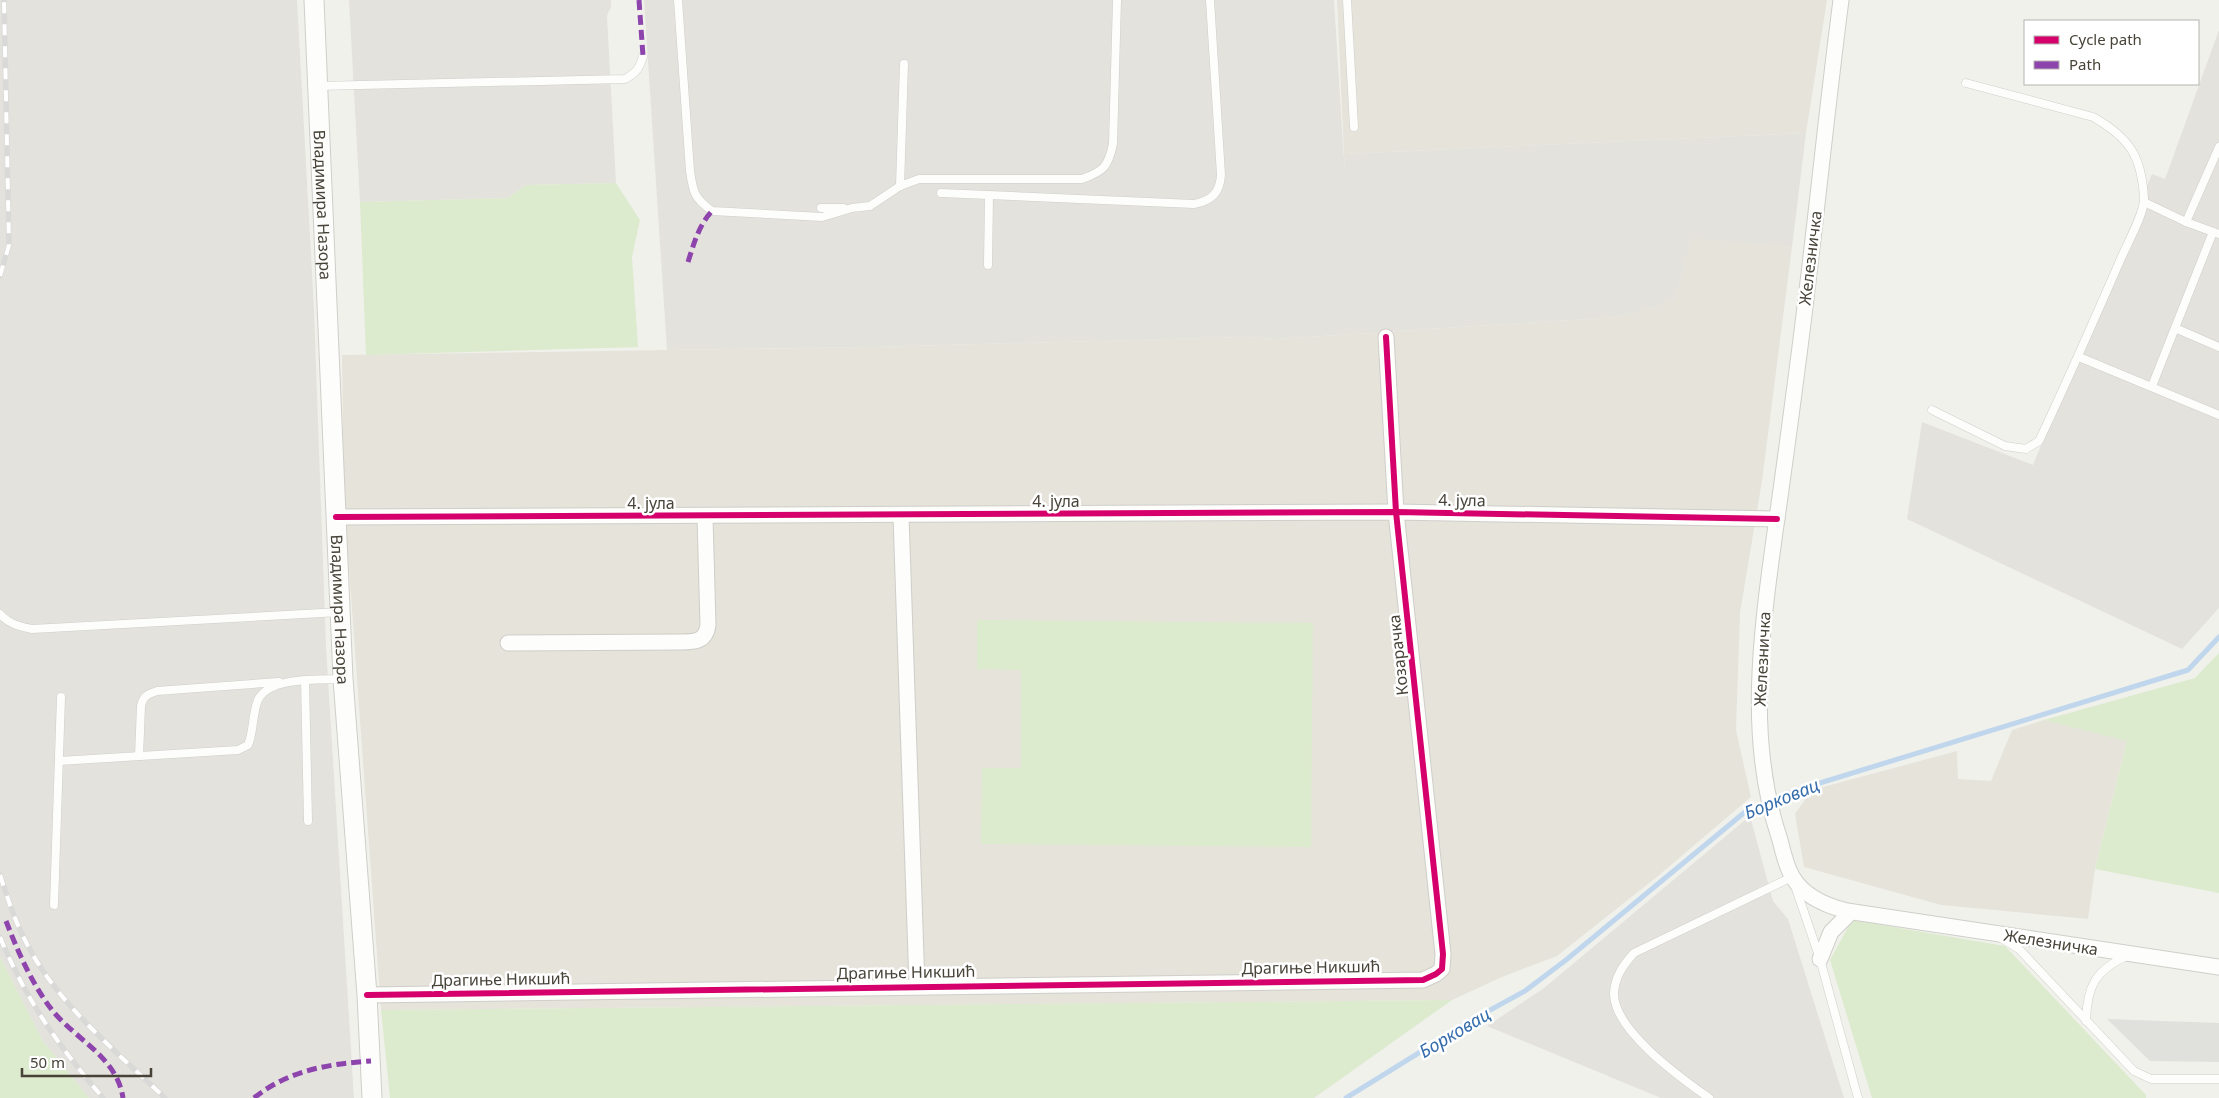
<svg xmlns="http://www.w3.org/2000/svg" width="2219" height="1098" font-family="'Noto Sans',sans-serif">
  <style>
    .residential { fill: #e5e3da }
    .industrial { fill: #e4e2dd }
    .green { fill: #dceacd }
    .parking { fill: #e0e0dc }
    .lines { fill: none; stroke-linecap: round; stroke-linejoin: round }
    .stream { stroke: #bfd6ed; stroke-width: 5 }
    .service-casing { stroke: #cfcec9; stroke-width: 9 }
    .minor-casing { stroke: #cfcec9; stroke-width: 17 }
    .tertiary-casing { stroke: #cfcec9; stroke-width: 21 }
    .service { stroke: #fdfdfc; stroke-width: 8 }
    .minor { stroke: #fdfdfc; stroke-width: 15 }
    .tertiary { stroke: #fdfdfc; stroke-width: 19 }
    .rail-casing { stroke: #d9d9d8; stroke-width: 5.5 }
    .rail { stroke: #fff; stroke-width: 4; stroke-dasharray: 11; stroke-linecap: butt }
    .quiet { stroke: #8e44ad; stroke-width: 5; stroke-dasharray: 10 5; stroke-linecap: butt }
    .cycleway-casing { stroke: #fff; stroke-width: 9 }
    .cycleway { stroke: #d6006c; stroke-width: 6 }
    .labels { text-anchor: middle; stroke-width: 5; stroke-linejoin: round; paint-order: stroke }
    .street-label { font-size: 16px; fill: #474338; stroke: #fff }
    .water-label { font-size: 18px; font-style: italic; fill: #366ead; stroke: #fff }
  </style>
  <rect width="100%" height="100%" fill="#f1f1ec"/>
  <!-- residential -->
  <g class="residential">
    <path d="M1337,0H1827L1806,133L1344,154Z"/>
    <path d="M1691,237L1792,247L1762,481L1740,613L1736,730L1751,797L1658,876L1557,956L1502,977L1452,1000L381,1010L344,499L342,355L871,347L1246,337L1276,339L1616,317L1639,312L1676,299Z"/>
    <path d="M2044,720L2127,741L2095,869L2088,919L1941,905L1804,867L1795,814L1812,790L1957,751L1958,779L1991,781L2012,730Z"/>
  </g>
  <!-- industrial -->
  <g class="industrial">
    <path d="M0,0H297L314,309L326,647L354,1098H89L43,1041L0,957Z"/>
    <path d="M349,0H611V7L607,16L616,183L526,185L508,198L360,202Z"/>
    <path d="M644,0H1334L1345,176L1344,154L1806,133L1792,247L1691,238L1676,299L1639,312L1616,317L1276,339L1246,337L871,347L667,350Z"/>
    <path d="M2219,30V608L2182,649L1907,519L1922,422L2033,465L2152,174L2165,179Z"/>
    <path d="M1750,816L1773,901L1788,919L1844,1098H1661L1487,1026L1544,988Z"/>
  </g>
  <!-- green -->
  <g class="green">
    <path d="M616,183L640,220L632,257L638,347L366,355L360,202L508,198L526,185Z"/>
    <path d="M977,620L1313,623L1311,847L981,844L982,768H1021V670L977,669Z"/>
    <path d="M2219,653V893L2095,869L2127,741L2044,720L2195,678Z"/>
    <path d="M1852,920L2005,946L2146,1095V1098H1872L1830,960Z"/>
    <path d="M0,957L43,1041L89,1098H0Z"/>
    <path d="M1452,1000L1314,1098H390L381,1010Z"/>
  </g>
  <!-- parking -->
  <path class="parking" d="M2107,1019L2219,1023V1062L2150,1061Z"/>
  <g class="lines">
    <!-- stream -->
    <path class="stream" d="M1346,1098L1472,1020L1525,991L1566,960L1745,812L1797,790L2188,670L2219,637"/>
    <defs>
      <g id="service">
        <path d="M678,0L690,171C693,192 694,198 712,211L822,217L852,208L870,206L900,186L919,179H1082C1104,171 1108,167 1113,144L1117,0"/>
        <path d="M1347,0L1354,127"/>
        <path d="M318,86L625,79C636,73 640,68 643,56"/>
        <path d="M900,186L904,64"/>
        <path d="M941,193L1194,204C1211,201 1220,193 1221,175L1210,0"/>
        <path d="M2144,202L2186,222L2219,234"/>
        <path d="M821,208H843"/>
        <path d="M2186,222L2219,147"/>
        <path d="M988,265L989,196"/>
        <path d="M2175,328L2219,347"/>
        <path d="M2079,357L2219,415"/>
        <path d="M2152,386L2213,232"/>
        <path d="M1932,410L2005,446L2026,449L2039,441C2068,380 2095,318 2122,256C2128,242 2144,214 2144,199C2142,157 2130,138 2093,117L1966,83"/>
        <path d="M0,614C9,624 18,626 32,629L340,612"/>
        <path d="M305,680L308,821"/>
        <path d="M139,756L141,706C143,696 148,694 157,691L279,682"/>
        <path d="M59,761L238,750L248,745C254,731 252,714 258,700C269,676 321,680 343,679"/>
        <path d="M54,905L61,697"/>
        <path d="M2001,938L2019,949L2134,1071L2151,1079H2219"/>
        <path d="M2086,1021C2087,987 2095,970 2127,956"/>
        <path d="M1709,1098C1681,1078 1613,1030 1614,993C1615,976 1624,964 1634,953L1792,877L1820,959L1858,1098"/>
      </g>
      <g id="minor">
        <path d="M1841,0C1826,115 1815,231 1800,347C1792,409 1784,470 1775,532C1761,634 1746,740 1780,840C1783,852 1786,866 1792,876C1803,896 1827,906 1847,911L2219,967"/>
        <path d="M901,516L917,986"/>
        <path d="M336,517L1396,512L1777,519"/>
        <path d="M508,643L680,642C694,642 706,642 708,625L705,517"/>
        <path d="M1820,959L1831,932L1851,912"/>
        <path d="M367,995L1423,980L1436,974L1442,969L1443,954L1396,512L1386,337"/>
      </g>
      <g id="tertiary">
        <path id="s1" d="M314,0L343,679L367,995L372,1098"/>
      </g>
    </defs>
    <!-- service casing -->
    <use href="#service" class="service-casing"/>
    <!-- minor casing -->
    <use href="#minor" class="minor-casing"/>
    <!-- tertiary casing -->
    <use href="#tertiary" class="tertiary-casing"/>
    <!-- service -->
    <use href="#service" class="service"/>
    <!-- minor -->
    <use href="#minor" class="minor"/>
    <!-- tertiary -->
    <use href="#tertiary" class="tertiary"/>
    <defs>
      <g id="rail">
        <path d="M0,276L9,245L4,0"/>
        <path d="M0,875C7,896 13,916 23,936C54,1002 114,1049 165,1098"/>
        <path d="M0,937C27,1002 58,1045 103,1098"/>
      </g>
    </defs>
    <!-- rail casing -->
    <use href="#rail" class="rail-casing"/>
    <!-- rail -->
    <use href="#rail" class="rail"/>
    <!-- quiet -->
    <g class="quiet">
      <path d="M639,0L643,56"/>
      <path d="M688,262C694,243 699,225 712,211"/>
      <path d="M6,921C18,952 32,984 52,1010C76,1040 117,1057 123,1098"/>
      <path d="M254,1098C289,1070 328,1064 371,1061"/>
    </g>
    <defs>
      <g id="cycleway">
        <path d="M336,517L1396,512L1777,519"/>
        <path d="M367,995L1423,980L1436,974L1442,969L1443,954L1396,512L1386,337"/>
      </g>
    </defs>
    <!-- cycleway casing -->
    <use href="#cycleway" class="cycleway-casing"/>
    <!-- cycleway -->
    <use href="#cycleway" class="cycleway"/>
  </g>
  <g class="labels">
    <!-- street labels -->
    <g class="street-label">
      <text dy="6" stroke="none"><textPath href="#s1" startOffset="205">Владимира Назора</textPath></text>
      <text transform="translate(1810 258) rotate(-83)" y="6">Железничка</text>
      <text transform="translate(1462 500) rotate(1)" y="6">4. јула</text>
      <text x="1056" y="507">4. јула</text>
      <text x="651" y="509">4. јула</text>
      <text dy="6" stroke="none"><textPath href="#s1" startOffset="610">Владимира Назора</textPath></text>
      <text transform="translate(1398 655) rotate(-96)" y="6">Козарачка</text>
      <text transform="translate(1762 659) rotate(-87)" y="6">Железничка</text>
      <text transform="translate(2051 942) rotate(9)" y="6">Железничка</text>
      <text transform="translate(1311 967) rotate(-1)" y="6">Драгиње Никшић</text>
      <text transform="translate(906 972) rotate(-1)" y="6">Драгиње Никшић</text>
      <text transform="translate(501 979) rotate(-1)" y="6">Драгиње Никшић</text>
    </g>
    <!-- water labels -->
    <g class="water-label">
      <text transform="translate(1782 799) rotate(-22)" y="6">Борковац</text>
      <text transform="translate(1455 1033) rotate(-31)" y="6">Борковац</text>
    </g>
  </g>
  <!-- legend -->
  <rect x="2024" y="20" width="175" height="65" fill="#ffffff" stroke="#b5b4af"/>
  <rect x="2034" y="36" width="25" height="8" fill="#d6006c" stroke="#b5b4af"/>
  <text x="2069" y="45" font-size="15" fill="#474338">Cycle path</text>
  <rect x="2034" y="61" width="25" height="8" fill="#8e44ad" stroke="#b5b4af"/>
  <text x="2069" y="70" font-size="15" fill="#474338">Path</text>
  <!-- scale -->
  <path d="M22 1068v8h129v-8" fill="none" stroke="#474338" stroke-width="2.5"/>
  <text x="30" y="1068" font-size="15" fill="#474338" stroke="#ffffff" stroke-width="4" paint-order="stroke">50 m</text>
</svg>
